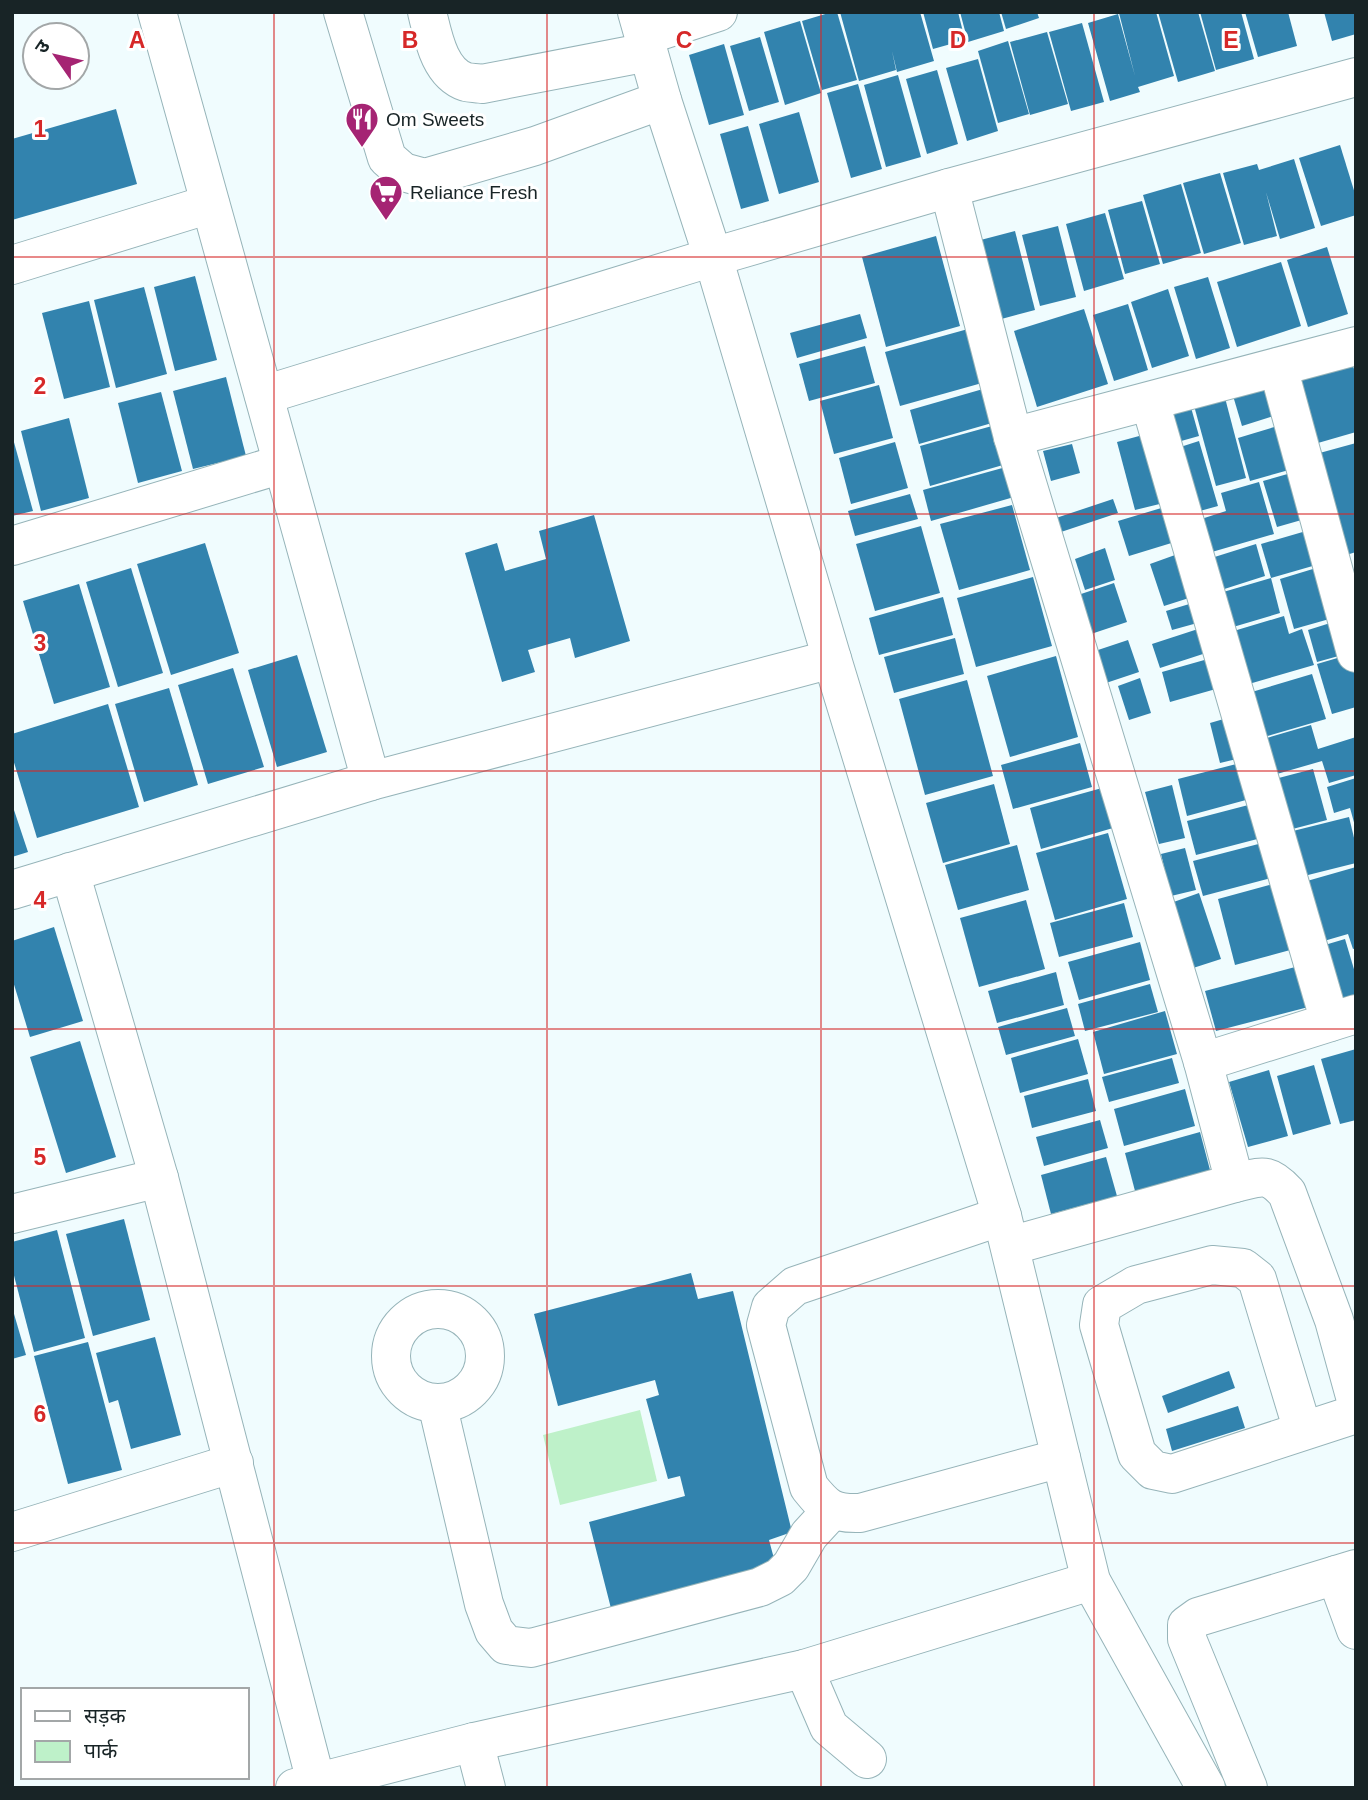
<svg xmlns="http://www.w3.org/2000/svg" width="1368" height="1800" font-family="Arial,'Noto Sans Devanagari',sans-serif">
  <style>
    .green { fill: #bef1c9 }
    .building { fill: #3283ae }
    .lines { fill: none; stroke-linecap: round; stroke-linejoin: round }
    .minor-casing { stroke: #96b4b9; stroke-width: 40 }
    .minor { stroke: #fff; stroke-width: 38 }
    .grid { fill: none; stroke: #d62828; stroke-width: 2; stroke-opacity: 0.55 }
    .labels { text-anchor: middle; stroke-width: 6; stroke-linejoin: round; paint-order: stroke }
    .poi-label { font-size: 19px; fill: #182426; stroke: #fff; text-anchor: start }
    .grid-label { font-size: 23px; text-anchor: middle; font-weight: bold; fill: #d62828; stroke: #fff; stroke-width: 6; stroke-linejoin: round; paint-order: stroke }
  </style>
  <rect width="100%" height="100%" fill="#f0fcfe"/>
  <!-- green -->
  <path class="green" d="M640,1410L657,1481L560,1505L543,1435Z"/>
  <!-- building -->
  <g class="building">
    <path d="M832,12H837L857,80L822,90L802,21Z"/>
    <path d="M840,12H920L934,61L897,72L892,51L896,70L859,81Z"/>
    <path d="M923,12H958L965,40L933,49Z"/>
    <path d="M960,12H999L1004,31L968,42Z"/>
    <path d="M1001,12H1037L1039,18L1006,29Z"/>
    <path d="M1156,12L1174,76L1138,87L1140,92L1110,101L1088,23L1118,14L1135,76L1119,13Z"/>
    <path d="M1158,12H1198L1215,71L1178,82Z"/>
    <path d="M1200,12H1241L1254,59L1216,70Z"/>
    <path d="M1245,12H1288L1297,46L1258,57Z"/>
    <path d="M1324,12H1356V34L1332,41Z"/>
    <path d="M800,21L821,93L785,105L764,32Z"/>
    <path d="M1082,23L1104,102L1071,111L1049,32Z"/>
    <path d="M1047,32L1068,104L1030,115L1010,42Z"/>
    <path d="M760,37L779,102L749,111L730,46Z"/>
    <path d="M1008,41L1029,114L998,123L978,51Z"/>
    <path d="M724,44L744,115L709,125L689,55Z"/>
    <path d="M978,59L998,131L967,141L946,68Z"/>
    <path d="M937,70L958,144L927,154L906,79Z"/>
    <path d="M898,75L921,157L886,167L864,85Z"/>
    <path d="M858,84L882,169L851,178L827,93Z"/>
    <path d="M116,109L137,184L12,220V139Z"/>
    <path d="M799,112L819,182L779,194L759,124Z"/>
    <path d="M748,126L769,201L741,209L720,134Z"/>
    <path d="M1340,145L1356,197V215L1321,226L1299,158Z"/>
    <path d="M1294,159L1315,228L1280,239L1266,192L1277,236L1244,245L1223,173L1257,164L1259,170Z"/>
    <path d="M1220,173L1241,243L1204,254L1183,183Z"/>
    <path d="M1181,184L1201,253L1163,264L1143,195Z"/>
    <path d="M1142,201L1160,264L1125,274L1108,210Z"/>
    <path d="M1105,213L1124,279L1084,291L1066,224Z"/>
    <path d="M1058,226L1076,297L1040,306L1022,235Z"/>
    <path d="M1015,231L1035,310L994,321L973,242Z"/>
    <path d="M936,236L960,326L886,347L862,257Z"/>
    <path d="M1327,247L1348,314L1308,327L1287,260Z"/>
    <path d="M1281,262L1301,326L1237,347L1217,282Z"/>
    <path d="M195,276L217,360L175,371L154,287Z"/>
    <path d="M1208,277L1230,348L1196,359L1174,287Z"/>
    <path d="M144,287L167,374L116,388L94,300Z"/>
    <path d="M1168,289L1189,356L1152,368L1131,302Z"/>
    <path d="M89,301L110,387L64,399L42,313Z"/>
    <path d="M1128,304L1148,370L1114,381L1093,315Z"/>
    <path d="M1084,309L1108,384L1037,407L1014,331Z"/>
    <path d="M860,314L867,338L797,358L790,333Z"/>
    <path d="M968,329L982,383L900,406L885,352Z"/>
    <path d="M865,346L875,383L809,401L799,364Z"/>
    <path d="M1352,363L1356,375V432L1311,445L1292,381Z"/>
    <path d="M226,377L246,456L193,469L173,391Z"/>
    <path d="M1266,379L1277,415L1242,426L1231,389Z"/>
    <path d="M879,385L893,438L834,454L820,401Z"/>
    <path d="M983,389L992,423L919,444L910,410Z"/>
    <path d="M161,392L182,471L138,483L118,403Z"/>
    <path d="M1224,394L1246,478L1216,486L1193,402Z"/>
    <path d="M1190,404L1199,436L1167,445L1157,413Z"/>
    <path d="M69,418L89,498L41,511L21,431Z"/>
    <path d="M1284,424L1296,468L1250,481L1238,438Z"/>
    <path d="M992,426L1003,465L930,486L920,446Z"/>
    <path d="M1154,432L1172,501L1135,510L1117,442Z"/>
    <path d="M12,435L33,511L12,516Z"/>
    <path d="M1199,441L1218,506L1189,514L1171,450Z"/>
    <path d="M895,442L908,488L851,504L839,458Z"/>
    <path d="M1356,443V552L1343,556L1316,454Z"/>
    <path d="M1072,444L1080,473L1051,481L1043,451Z"/>
    <path d="M1006,467L1014,497L931,521L923,490Z"/>
    <path d="M1298,471L1312,517L1277,527L1263,481Z"/>
    <path d="M1259,482L1274,534L1205,554L1195,521L1226,511L1221,493Z"/>
    <path d="M910,494L918,519L855,536L848,511Z"/>
    <path d="M1113,499L1118,513L1058,533L1053,519Z"/>
    <path d="M1012,505L1030,570L959,590L940,524Z"/>
    <path d="M1168,506L1178,541L1129,556L1118,521Z"/>
    <path d="M594,515L630,641L575,658L570,638L528,650L535,672L502,682L465,553L497,543L505,571L546,559L539,531Z"/>
    <path d="M921,526L940,593L875,611L856,544Z"/>
    <path d="M1313,529L1323,563L1271,578L1261,544Z"/>
    <path d="M205,543L239,653L171,675L137,564Z"/>
    <path d="M1256,544L1265,576L1215,592L1205,560Z"/>
    <path d="M1105,548L1115,580L1085,590L1075,559Z"/>
    <path d="M1175,555L1189,598L1164,606L1150,564Z"/>
    <path d="M1326,565L1340,616L1294,629L1280,579Z"/>
    <path d="M131,568L163,673L118,687L86,582Z"/>
    <path d="M1033,577L1052,646L976,667L957,598Z"/>
    <path d="M1271,578L1280,613L1223,630L1213,595Z"/>
    <path d="M1114,583L1127,622L1091,634L1078,595Z"/>
    <path d="M79,584L110,687L54,704L23,601Z"/>
    <path d="M943,597L953,635L879,655L869,618Z"/>
    <path d="M1196,602L1201,622L1172,630L1166,611Z"/>
    <path d="M1284,616L1289,634L1302,629L1314,665L1242,686L1227,633Z"/>
    <path d="M1343,619L1353,652L1317,662L1308,630Z"/>
    <path d="M1198,629L1206,653L1160,668L1152,644Z"/>
    <path d="M955,638L964,674L894,693L884,657Z"/>
    <path d="M1128,640L1139,672L1103,684L1092,652Z"/>
    <path d="M1351,654L1356,671V707L1332,714L1317,664Z"/>
    <path d="M297,655L327,752L277,767L248,670Z"/>
    <path d="M1222,655L1230,685L1170,702L1162,672Z"/>
    <path d="M1056,656L1078,737L1010,757L987,676Z"/>
    <path d="M233,668L264,767L208,784L178,685Z"/>
    <path d="M1312,674L1326,719L1257,739L1245,694Z"/>
    <path d="M1140,678L1151,713L1129,720L1118,686Z"/>
    <path d="M967,680L993,776L925,795L899,699Z"/>
    <path d="M169,688L198,785L144,802L115,704Z"/>
    <path d="M108,704L139,807L37,838L12,756V734Z"/>
    <path d="M1234,716L1245,757L1220,763L1210,723Z"/>
    <path d="M1311,725L1318,749L1356,737V775L1329,783L1322,761L1263,778L1253,742Z"/>
    <path d="M1080,743L1092,787L1013,809L1001,765Z"/>
    <path d="M1248,761L1257,797L1187,816L1178,779Z"/>
    <path d="M1313,769L1327,820L1281,832L1267,781Z"/>
    <path d="M1356,778V826H1355L1350,808L1334,813L1327,787Z"/>
    <path d="M994,784L1010,844L943,863L926,803Z"/>
    <path d="M1172,785L1185,838L1159,844L1145,792Z"/>
    <path d="M1102,788L1113,828L1041,849L1030,808Z"/>
    <path d="M1256,803L1265,837L1196,855L1187,821Z"/>
    <path d="M12,804L28,852L12,857Z"/>
    <path d="M1349,817L1356,846V863L1292,879L1281,834Z"/>
    <path d="M1108,833L1127,899L1055,920L1036,853Z"/>
    <path d="M1270,841L1279,876L1203,896L1193,861Z"/>
    <path d="M1017,845L1029,890L958,910L945,865Z"/>
    <path d="M1185,848L1196,890L1171,896L1161,854Z"/>
    <path d="M1356,867V948L1353,949L1348,934L1317,943L1300,883Z"/>
    <path d="M1287,880L1305,946L1235,965L1218,899Z"/>
    <path d="M1199,893L1221,959L1190,969L1168,904Z"/>
    <path d="M1026,900L1045,969L979,987L960,918Z"/>
    <path d="M1124,903L1133,937L1059,957L1050,923Z"/>
    <path d="M54,927L83,1021L30,1037L12,978V941Z"/>
    <path d="M1345,939L1356,976V995L1334,1001L1318,947Z"/>
    <path d="M1140,942L1150,980L1079,1000L1068,962Z"/>
    <path d="M1310,963L1320,1004L1216,1031L1205,991Z"/>
    <path d="M1056,972L1064,1005L997,1023L988,991Z"/>
    <path d="M1150,984L1158,1012L1085,1031L1078,1004Z"/>
    <path d="M1067,1008L1075,1036L1006,1055L998,1027Z"/>
    <path d="M1165,1011L1177,1054L1104,1074L1093,1032Z"/>
    <path d="M1078,1039L1088,1074L1020,1093L1011,1058Z"/>
    <path d="M80,1041L116,1157L66,1173L30,1057Z"/>
    <path d="M1356,1049V1120L1340,1124L1321,1059Z"/>
    <path d="M1172,1058L1179,1083L1109,1102L1102,1077Z"/>
    <path d="M1314,1065L1331,1124L1293,1135L1277,1076Z"/>
    <path d="M1269,1070L1288,1136L1248,1147L1229,1082Z"/>
    <path d="M1088,1079L1096,1111L1032,1128L1024,1096Z"/>
    <path d="M1185,1089L1195,1126L1124,1146L1114,1109Z"/>
    <path d="M1100,1120L1108,1148L1044,1166L1036,1137Z"/>
    <path d="M1200,1132L1210,1170L1135,1191L1125,1153Z"/>
    <path d="M1106,1157L1117,1196L1051,1214L1041,1175Z"/>
    <path d="M124,1219L150,1320L93,1336L66,1234Z"/>
    <path d="M57,1230L85,1338L34,1352L12,1268V1242Z"/>
    <path d="M691,1273L698,1299L733,1291L792,1532L769,1540L776,1566L615,1624L589,1522L685,1496L680,1476L668,1479L646,1399L659,1395L655,1380L558,1406L534,1314Z"/>
    <path d="M12,1307L26,1355L12,1359Z"/>
    <path d="M155,1337L181,1435L131,1449L118,1400L109,1403L96,1353Z"/>
    <path d="M88,1342L122,1470L68,1484L34,1356Z"/>
    <path d="M1229,1371L1235,1388L1168,1413L1162,1396Z"/>
    <path d="M1238,1406L1245,1428L1172,1451L1166,1429Z"/>
  </g>
  <g class="lines">
    <defs>
      <g id="minor">
        <path d="M157,12L371,781"/>
        <path d="M343,12L387,158L403,172L425,178L535,146L662,100"/>
        <path d="M427,12C433,36 439,73 466,82C471,83 477,83 482,84L648,52"/>
        <path d="M637,12L662,100L713,257L832,659L1002,1216L1091,1581L1206,1788"/>
        <path d="M644,36L718,12"/>
        <path d="M949,188L1013,437L1203,1062L1235,1183"/>
        <path d="M12,265L210,204"/>
        <path d="M1278,367L1356,653"/>
        <path d="M264,395L713,257L949,188L1356,77"/>
        <path d="M1150,402L1330,1022"/>
        <path d="M1013,437L1356,346"/>
        <path d="M12,546L282,464"/>
        <path d="M70,872L159,1178L316,1782"/>
        <path d="M12,890L371,781L832,659"/>
        <path d="M1203,1062L1356,1014"/>
        <path d="M12,1214L159,1178"/>
        <path d="M1002,1216L795,1286L771,1307L766,1325L809,1487C826,1508 832,1514 860,1513L1061,1458"/>
        <path d="M1010,1246L1235,1183C1262,1177 1267,1171 1287,1193L1334,1320L1356,1400"/>
        <circle cx="438" cy="1356" r="47"/>
        <path d="M437,1403L484,1604L494,1631L506,1645L531,1648L760,1587L780,1577L791,1566L809,1535L832,1510"/>
        <path d="M1303,1431L1257,1279L1243,1268L1212,1265L1136,1285L1102,1305L1099,1325L1137,1454L1153,1470L1172,1474L1356,1414"/>
        <path d="M12,1532L234,1463"/>
        <path d="M1336,1575L1356,1630"/>
        <path d="M804,1669L829,1727L867,1759"/>
        <path d="M474,1742L486,1788"/>
        <path d="M295,1788L474,1742L804,1669L1091,1581"/>
        <path d="M1248,1788L1187,1639V1625L1198,1617L1356,1569"/>
      </g>
    </defs>
    <!-- minor casing -->
    <use href="#minor" class="minor-casing"/>
    <!-- minor -->
    <use href="#minor" class="minor"/>
  </g>
  <!-- grid -->
  <path class="grid" d="M274,12V1788M547,12V1788M821,12V1788M1094,12V1788M12,257H1356M12,514H1356M12,771H1356M12,1029H1356M12,1286H1356M12,1543H1356"/>
  <!-- icons -->
  <defs>
    <symbol id="restaurant-pin" viewBox="-11 -11 22 30"><path d="M0 17L-7.5 6A9.5 9.5 0 1 1 7.5 6Z" fill="#a52473" stroke="#fff"/><path d="M-5-6h1v4h1v-4h1v4h1v-4h1v5L-1.5 .5V6h-2V.5L-5-1ZM5-6V6H3V1.5H1.5Q1.5-4 5-6Z" fill="#fff"/></symbol>
    <symbol id="supermarket-pin" viewBox="-11 -11 22 30"><path d="M0 17L-7.5 6A9.5 9.5 0 1 1 7.5 6Z" fill="#a52473" stroke="#fff"/><path d="M-6-5.5h2.5l.6 2H6L4.5 2H-2.5L-4.4-4H-6ZM-1.5 3.2a1.3 1.3 0 1 0 .1 0ZM3 3.2a1.3 1.3 0 1 0 .1 0Z" fill="#fff"/></symbol>
  </defs>
  <g fill-rule="evenodd">
    <use href="#restaurant-pin" x="343" y="100" width="38" height="52"/>
    <use href="#supermarket-pin" x="367" y="173" width="38" height="52"/>
  </g>
  <g class="labels">
    <!-- poi labels -->
    <g class="poi-label">
      <text x="386" y="126">Om Sweets</text>
      <text x="410" y="199">Reliance Fresh</text>
    </g>
  </g>
  <g class="grid-label">
    <text x="137" y="48">A</text>
    <text x="410" y="48">B</text>
    <text x="684" y="48">C</text>
    <text x="958" y="48">D</text>
    <text x="1231" y="48">E</text>
    <text x="40" y="137">1</text>
    <text x="40" y="394">2</text>
    <text x="40" y="651">3</text>
    <text x="40" y="908">4</text>
    <text x="40" y="1165">5</text>
    <text x="40" y="1422">6</text>
  </g>
  <!-- border -->
  <rect width="1368" height="1800" fill="none" stroke="#182426" stroke-width="28"/>
  <!-- legend -->
  <rect x="21" y="1688" width="228" height="91" fill="#ffffff" stroke="#a3a7a8" stroke-width="2"/>
  <rect x="35" y="1711" width="35" height="10" fill="#ffffff" stroke="#a3a7a8" stroke-width="2"/>
  <text x="84" y="1723" font-size="21" fill="#182426">सड़क</text>
  <rect x="35" y="1741" width="35" height="21" fill="#bef1c9" stroke="#a3a7a8" stroke-width="2"/>
  <text x="84" y="1758" font-size="21" fill="#182426">पार्क</text>
  <!-- north arrow -->
  <g transform="translate(56 56) rotate(304)"><circle r="33" fill="#ffffff" stroke="#a3a7a8" stroke-width="2"/>
  <path d="M0-5L12 26L0 18L-12 26Z" fill="#a52473"/>
  <text y="-10" font-size="19" font-weight="bold" text-anchor="middle" fill="#182426">उ</text>
  </g>
</svg>
